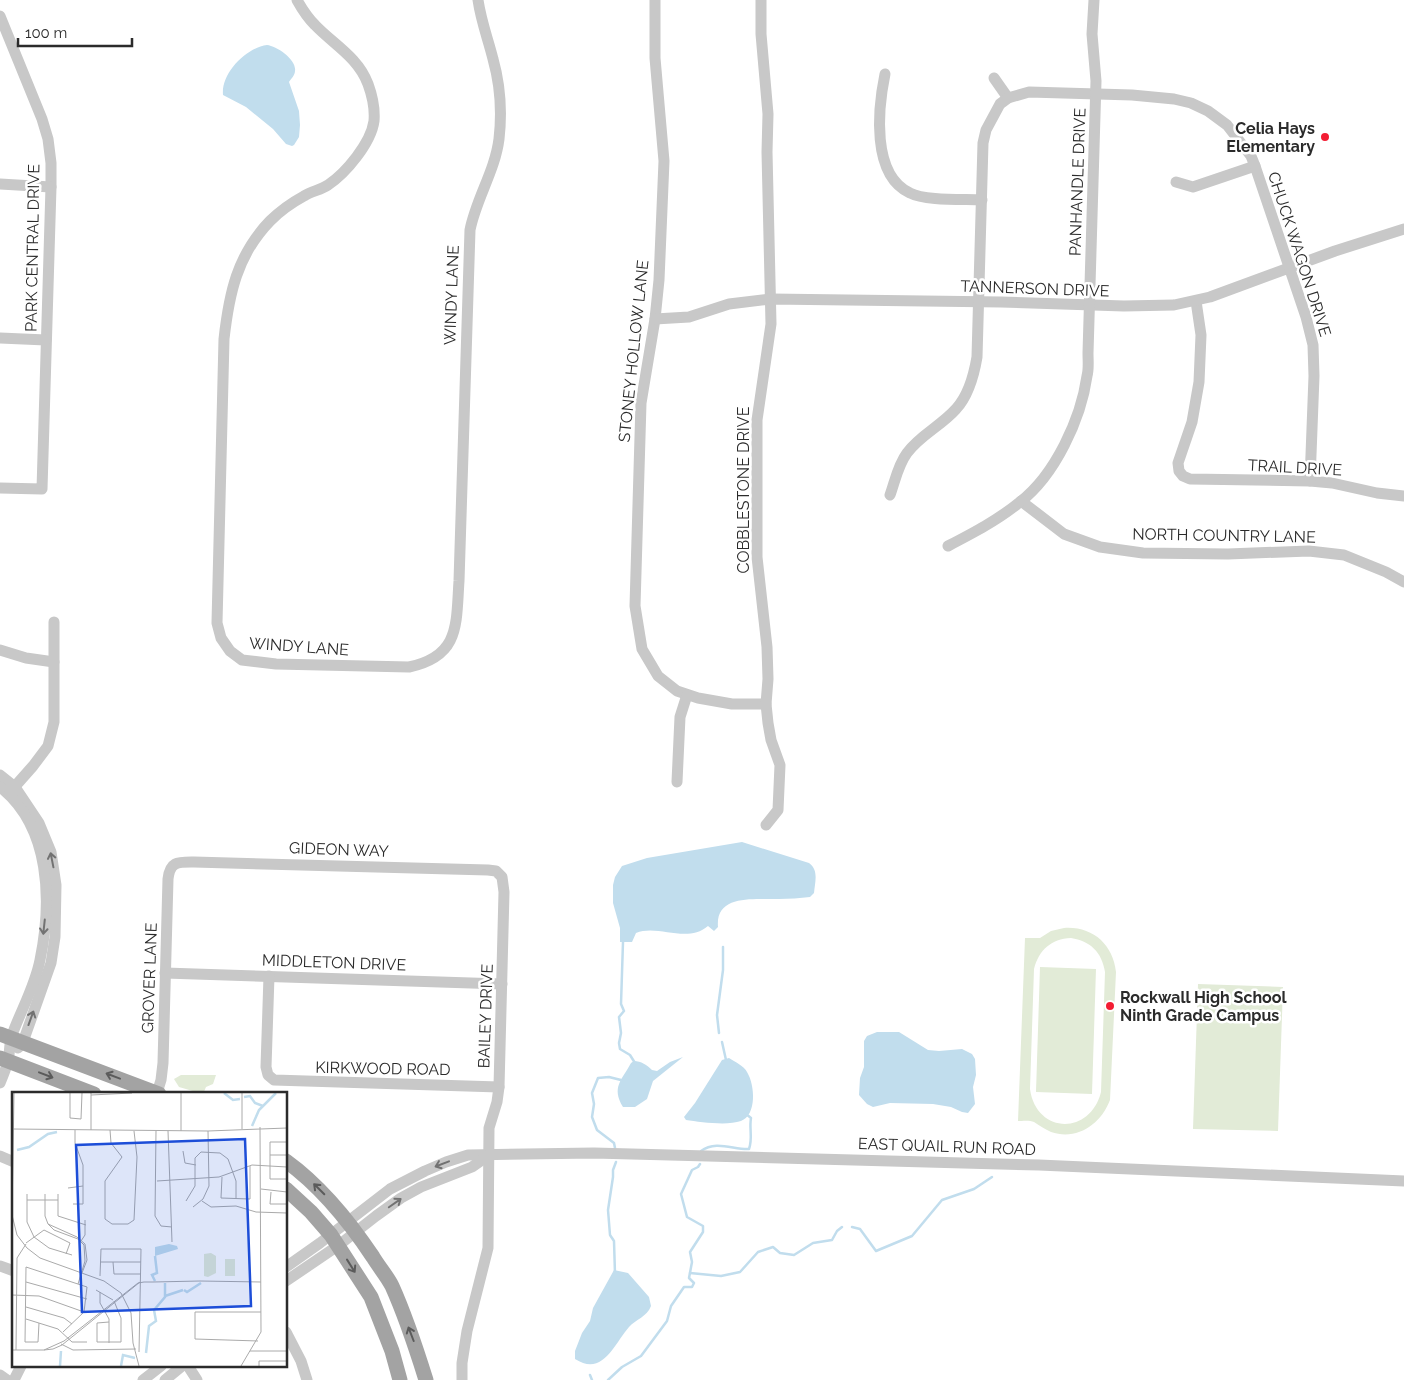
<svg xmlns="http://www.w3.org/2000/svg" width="1404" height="1380" font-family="Raleway,sans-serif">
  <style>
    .green { fill: #e2ebd7; fill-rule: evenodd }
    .water { fill: #c1dded }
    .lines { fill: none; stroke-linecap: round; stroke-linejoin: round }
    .stream { stroke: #c1dded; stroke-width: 2.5 }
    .minor { stroke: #c8c8c8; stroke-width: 11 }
    .major { stroke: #a3a3a3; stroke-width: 15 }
    .oneway { stroke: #727272 }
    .oneway2 { stroke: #5b5b5b }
    .poi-dot { fill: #f31d33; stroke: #fff; stroke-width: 2 }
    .labels { text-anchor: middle; stroke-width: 5; stroke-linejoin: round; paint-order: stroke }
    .poi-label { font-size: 16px; font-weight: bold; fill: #2b2b2b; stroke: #fff; text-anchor: end }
    .street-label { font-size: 16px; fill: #2b2b2b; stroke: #fff }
    .inset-river { fill: none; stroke: #c1dded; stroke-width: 2.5 }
    .inset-road { fill: none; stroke: #aaa; stroke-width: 1 }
    .view { fill: #1d4ed8; fill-opacity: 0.15; stroke: #1d4ed8; stroke-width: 2.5 }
    .inset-edge { fill: none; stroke: #2b2b2b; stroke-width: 2.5 }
  </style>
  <rect width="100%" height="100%" fill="#fff"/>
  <!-- green -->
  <g class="green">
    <path d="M1064,928C1092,926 1113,944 1116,972L1110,1100C1101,1124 1077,1141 1051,1132C1044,1129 1039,1125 1034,1122C1030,1120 1022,1121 1018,1121L1025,938H1040L1051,931ZM1071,938C1090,941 1102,952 1105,972L1101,1092C1090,1136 1036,1134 1030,1089L1034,969C1039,950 1051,939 1071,938Z"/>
    <path d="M1040,967L1096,969L1092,1094L1036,1092Z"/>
    <path d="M1198,984L1283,987L1278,1131L1193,1129Z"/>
    <path d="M181,1075H216L213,1084L206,1087L203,1094L179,1087L174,1079Z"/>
  </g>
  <!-- water -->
  <g class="water">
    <path d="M267,45C277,46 297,60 295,71C295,75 291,79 289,82L299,111L300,125L299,137L294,145L292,146L286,144L273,129L246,107L223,95C221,73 246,48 267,45Z"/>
    <path d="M742,842L809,863C819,870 815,882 814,893L810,897C800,898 789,899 779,899C757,900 715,893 718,927L714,931L708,926C687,944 658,924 636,933L632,942H620V928L613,903V885L615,877L622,866L647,858Z"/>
    <path d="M877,1032H899L928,1050L939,1051L962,1049L972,1054L975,1059L976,1075L973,1087L975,1104L968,1113L962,1112L951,1107L933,1104L890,1103L873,1107L867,1104L859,1095L860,1078L864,1067V1041L867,1036Z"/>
    <path d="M683,1057L653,1081L647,1099L635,1107H623C611,1087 622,1080 631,1063L634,1061C641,1061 647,1065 652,1070L657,1071L670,1062Z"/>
    <path d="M729,1058C735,1062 744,1066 747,1072C755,1085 757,1115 741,1121C727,1126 700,1122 686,1120L684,1117L695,1103L722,1060Z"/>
    <path d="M614,1270L628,1273L649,1297L651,1306C647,1317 636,1319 629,1327C614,1344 603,1377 575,1359V1351L582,1333L590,1321L593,1308Z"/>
  </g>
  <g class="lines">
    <!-- stream -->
    <g class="stream">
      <path d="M623,942L621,1004L624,1011L619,1017L621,1033L619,1043L620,1049L630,1055L635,1063"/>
      <path d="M719,1033L717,1015L723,970V947"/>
      <path d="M722,1042L726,1060"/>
      <path d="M615,1148L614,1143L597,1130L592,1117L594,1104L592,1093L598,1078L609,1077L621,1080"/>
      <path d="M701,1151C716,1140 734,1150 749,1149C753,1138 749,1129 751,1118L746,1114"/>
      <path d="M852,1227L860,1229L876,1251L912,1236L942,1200L974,1189L992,1177"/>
      <path d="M690,1273L721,1276L740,1272L758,1252L773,1247L780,1253L794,1255L813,1243L832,1240L837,1231L842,1227"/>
      <path d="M615,1274L614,1241L610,1235L608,1210L613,1177V1170L616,1162"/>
      <path d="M590,1375L592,1380"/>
      <path d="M608,1380L622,1367L641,1356L667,1321L671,1306L684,1287H692L694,1283L689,1278L692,1262L690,1252L703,1232V1226L687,1217L681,1194L692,1170L698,1167L700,1164"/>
    </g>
    <!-- minor -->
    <g class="minor">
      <path d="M297,0C302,9 308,18 315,25C333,44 358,57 368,84C372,95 375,109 374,121C371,143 346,173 328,185C321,190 312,191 304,196C293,202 279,212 270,221C237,255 229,294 224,339L217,623L221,638L230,651L242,660L276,664L409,667C460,656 456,625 459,581L470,230C476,199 495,171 499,139C502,113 500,84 493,59C488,39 481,21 478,0"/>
      <path d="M655,0V58L664,161L659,280L655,319L641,403L635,606L642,649L658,676L677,691L698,698L732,704H766"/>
      <path d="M761,0V34L768,114L767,152L771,324L757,420V557L767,647L768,679L766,704L768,723L771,740L780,765L778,810L766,825"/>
      <path d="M0,16L42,119L48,139L51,163V187L42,489L0,488"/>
      <path d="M885,74C878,108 871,175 910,193C925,201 964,199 982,200"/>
      <path d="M994,78L1008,98"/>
      <path d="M1176,182L1193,187L1255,166"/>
      <path d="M0,184L51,187"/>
      <path d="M1196,301L1201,335L1199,382L1192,422L1178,463L1179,471L1183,476L1190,479L1310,481L1332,483L1377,493L1404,496"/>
      <path d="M655,319L689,317L729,304L771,299L1001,302L1124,306L1174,305L1210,297L1335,251L1404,229"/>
      <path d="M0,338L46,340"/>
      <path d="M890,495C895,481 898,465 907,453C920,435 941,426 956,409C969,395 974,375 977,357L983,143L986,130L1000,104L1008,98L1029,92L1132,95L1174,99L1191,103L1208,111L1227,125L1251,156L1255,166L1306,317L1313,345L1314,376L1310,481"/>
      <path d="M1021,501L1064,534L1100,547L1143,553L1228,554L1309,551L1344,555L1386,572L1404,582"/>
      <path d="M948,546C973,533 998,520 1020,502C1055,475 1081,419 1087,376C1089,369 1088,361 1088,353L1096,81L1092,34L1094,0"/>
      <path d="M0,650L26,658L54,662"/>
      <path d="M0,775L15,787L39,823L51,852L56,885L55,937L51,963L23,1042L18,1048"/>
      <path d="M677,782L680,717L687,695"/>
      <path d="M0,787C51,827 52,902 40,960C35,986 21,1010 12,1035C9,1043 10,1053 8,1061C6,1069 3,1076 0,1083"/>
      <path d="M10,792L33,766L48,746L54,722V622"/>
      <path d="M165,973L502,984"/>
      <path d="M269,976L266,1067L268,1075L274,1080L499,1087"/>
      <path d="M157,1093L161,1080L163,1063L168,879C170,861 178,862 194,862L488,870L496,871L502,877L504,892L499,1087L497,1102L489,1128L488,1248L467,1331L462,1363V1380"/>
      <path d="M0,1156L14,1162"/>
      <path d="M0,1266L14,1271"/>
      <path d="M286,1267L320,1243L390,1189L425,1171L446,1162L468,1155L594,1153L1039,1165L1404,1181"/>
      <path d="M286,1281L339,1245L376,1216L401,1198L421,1187L472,1167L489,1155"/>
      <path d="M286,1332L301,1361L307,1380"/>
      <path d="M188,1366L197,1380"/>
      <path d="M0,1375L7,1380"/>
      <path d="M14,1380L21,1366"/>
      <path d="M143,1380L161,1366"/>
      <path d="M165,1380L182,1366"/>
    </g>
    <!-- major -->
    <g class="major">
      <path d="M0,1034L159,1094"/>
      <path d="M0,1058L94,1094"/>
      <path d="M286,1161C322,1187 349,1221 373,1257C379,1267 387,1276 392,1286C406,1317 416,1348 426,1380"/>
      <path d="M286,1189L311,1212L331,1235L371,1297L392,1351L400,1380"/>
    </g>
  </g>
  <!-- one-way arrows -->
  <defs><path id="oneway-shaft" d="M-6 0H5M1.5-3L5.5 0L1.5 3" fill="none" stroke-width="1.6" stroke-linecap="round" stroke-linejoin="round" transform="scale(1.25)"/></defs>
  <g class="oneway">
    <use href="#oneway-shaft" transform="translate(52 860) rotate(-101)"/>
    <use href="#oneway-shaft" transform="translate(44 927) rotate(96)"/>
    <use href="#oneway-shaft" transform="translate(31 1018) rotate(-70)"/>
    <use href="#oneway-shaft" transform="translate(442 1164) rotate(159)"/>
    <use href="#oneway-shaft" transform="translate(395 1203) rotate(-35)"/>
  </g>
  <g class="oneway2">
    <use href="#oneway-shaft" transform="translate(46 1075) rotate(21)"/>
    <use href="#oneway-shaft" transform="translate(113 1076) rotate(-159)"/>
    <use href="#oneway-shaft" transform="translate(319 1189) rotate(-135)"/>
    <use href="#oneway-shaft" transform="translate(351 1266) rotate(58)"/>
    <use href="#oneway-shaft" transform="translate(411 1334) rotate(-111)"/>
  </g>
  <!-- markers -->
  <g class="poi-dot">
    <circle cx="1325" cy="137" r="5"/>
    <circle cx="1110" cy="1006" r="5"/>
  </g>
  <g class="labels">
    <!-- poi labels -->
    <g class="poi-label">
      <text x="1315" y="134">Celia Hays<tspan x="1315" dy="18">Elementary</tspan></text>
      <text x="1120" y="1003" text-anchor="start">Rockwall High School<tspan x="1120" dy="18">Ninth Grade Campus</tspan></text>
    </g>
    <!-- street labels -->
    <g class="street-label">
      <text transform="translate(1077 182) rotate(-88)" y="6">PANHANDLE DRIVE</text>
      <text transform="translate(32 248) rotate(-89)" y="6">PARK CENTRAL DRIVE</text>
      <text transform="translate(1300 254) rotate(72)" y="6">CHUCK WAGON DRIVE</text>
      <text transform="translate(1035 288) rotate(2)" y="6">TANNERSON DRIVE</text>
      <text transform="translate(451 295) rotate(-88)" y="6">WINDY LANE</text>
      <text transform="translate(633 351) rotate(-84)" y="6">STONEY HOLLOW LANE</text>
      <text transform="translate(1295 467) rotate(3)" y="6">TRAIL DRIVE</text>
      <text transform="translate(743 490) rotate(-90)" y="6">COBBLESTONE DRIVE</text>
      <text transform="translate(1224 535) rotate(1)" y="6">NORTH COUNTRY LANE</text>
      <text transform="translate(299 646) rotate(4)" y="6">WINDY LANE</text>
      <text transform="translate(339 849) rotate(2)" y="6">GIDEON WAY</text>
      <text transform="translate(334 962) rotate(2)" y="6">MIDDLETON DRIVE</text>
      <text transform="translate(149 978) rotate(-88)" y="6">GROVER LANE</text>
      <text transform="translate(485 1016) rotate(-88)" y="6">BAILEY DRIVE</text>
      <text transform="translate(383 1068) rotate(1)" y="6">KIRKWOOD ROAD</text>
      <text transform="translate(947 1146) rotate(2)" y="6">EAST QUAIL RUN ROAD</text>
    </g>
  </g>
  <!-- overview -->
  <g transform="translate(12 1092)">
    <rect width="275" height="275" fill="#fff"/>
    <path d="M199,161L204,164V181L196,185L192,184V162ZM213,167H223V184H213Z" fill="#e2ebd7"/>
    <path d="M157,152L165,154L166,157L143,164V155Z" fill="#c1dded"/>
    <path class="inset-river" d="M212,1L221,8L228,7M232,5L238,4L243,11L251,14M240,34L247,18L264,1M5,58L17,55L36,42L45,40M143,189L140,183L145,181L143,164M172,198L175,200L189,191M153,204L171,198M134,261L137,234L144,229L142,218L153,205V191M48,274L49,259M109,274L111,263L123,266"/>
    <path class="inset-road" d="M2,1L0,123L5,143L15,156L28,166L92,189L109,201L119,221L121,251L127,274M58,1V26L69,27L70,1M230,1V37M79,3L120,1M0,37L196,39L275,36M79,38V1M98,38L99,51L110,65L93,89V127L100,132H116L122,128L125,65L122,39M144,39L143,124L149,134L160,135M156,39L160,150M169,39V1M275,50H258V87H275M171,59L173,71L184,73M258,63H275M210,85L209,106L238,107V74M145,89L207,85L240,73L275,75M56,96L71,94M249,97L275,100M259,100L258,112H275M15,102V130L22,145L37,156L60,163M33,102V124L36,132M46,102V124L74,133M15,108H46M174,109L183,94V66L189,60L208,61L216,67L224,89V106M190,109L199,115L224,114L244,120L275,121M61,112H71V73L63,51V38M181,115L191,107L197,94L196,39M69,149L73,143V128M14,151L32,138L58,151L54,162M88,170H129M101,170L102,182H129M88,184L89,157H129L127,260M14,190L75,207M128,190L50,253L41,257L32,258L52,249L126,191L132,190H141L188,189L249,190M66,192L73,169L72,153L66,147L42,138L36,132L65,145L73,152L75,168L70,181M84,198L101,208M88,200V211L97,227V251M0,203L27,204L72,220M14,215L52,226L60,232M14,227L46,237L60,250H75M97,230L85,231V250H109V226L102,209M27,231L26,250H13L14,175L75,195L72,220L51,240M246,249L183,247V220H249M49,252L61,258L124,257M0,258H32M4,258L5,166L14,152M238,259H275M229,274L249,240L248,35M247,274V269H275"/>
    <path class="view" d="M233,47L239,214L70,220L64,53Z"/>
    <rect width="275" height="275" class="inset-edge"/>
  </g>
  <!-- scale -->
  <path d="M18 38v8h114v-8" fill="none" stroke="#2b2b2b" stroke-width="2.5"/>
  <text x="25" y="38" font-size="15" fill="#2b2b2b" stroke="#ffffff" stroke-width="4" paint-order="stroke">100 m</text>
</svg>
